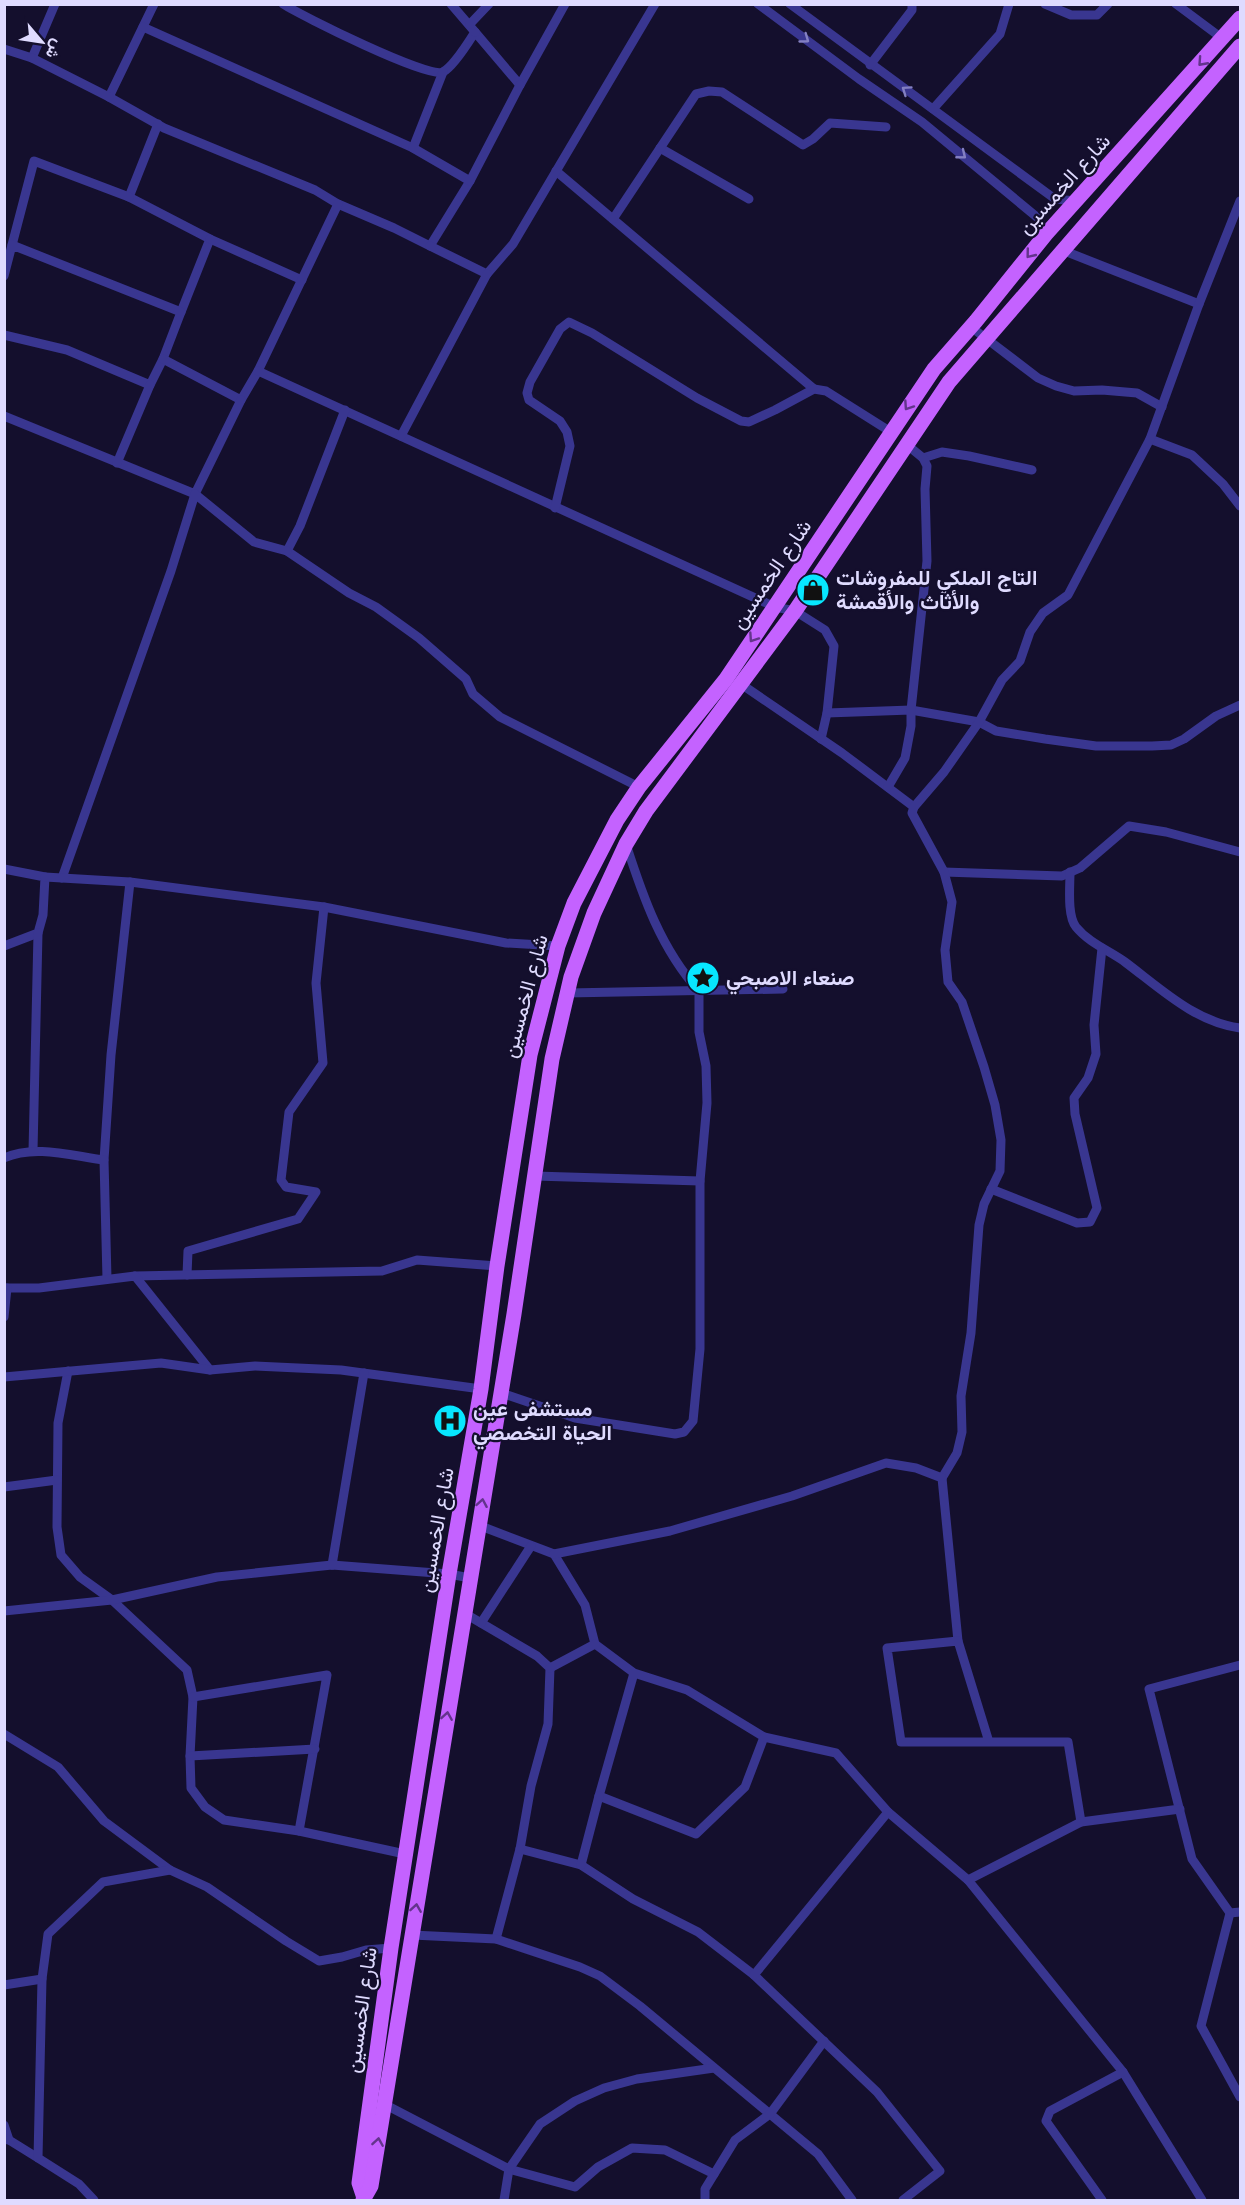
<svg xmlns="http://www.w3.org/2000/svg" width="1245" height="2205" font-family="Arial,Vazirmatn,sans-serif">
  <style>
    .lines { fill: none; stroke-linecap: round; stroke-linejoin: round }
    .street { stroke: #393690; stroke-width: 9 }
    .primary { stroke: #c462ff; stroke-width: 15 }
    .oneway { stroke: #8480c2 }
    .oneway2 { stroke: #63348c }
    .labels { text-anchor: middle; stroke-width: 4.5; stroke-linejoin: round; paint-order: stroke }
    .street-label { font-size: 21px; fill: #dfdbff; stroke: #140f2d }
    .poi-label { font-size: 21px; font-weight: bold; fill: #dfdbff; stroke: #140f2d; text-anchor: start }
  </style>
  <rect width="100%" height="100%" fill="#140f2d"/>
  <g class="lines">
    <!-- street -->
    <g class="street">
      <path d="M154,4L109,97L164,128L315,190L338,204L394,228L430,246L470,181"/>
      <path d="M283,4C302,16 428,79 443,72C454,66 468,43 475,32L520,85L565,4"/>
      <path d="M451,4L475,32"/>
      <path d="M758,4L859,79L922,122L1038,218L1046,234"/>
      <path d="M790,4L1055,199L1076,201"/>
      <path d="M1045,4L1071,15H1097L1108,4"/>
      <path d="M1176,4L1223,39"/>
      <path d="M470,24L489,4"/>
      <path d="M143,27L413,148"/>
      <path d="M4,49L32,58L55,4"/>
      <path d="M32,58L109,97"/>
      <path d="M870,65L912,10V4"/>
      <path d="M443,72L413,148L470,181L520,85"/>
      <path d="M933,109L1000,34L1009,4"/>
      <path d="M158,124L129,197L210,239L181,312"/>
      <path d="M660,148L749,199"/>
      <path d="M556,171L814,389"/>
      <path d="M613,219L696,94L709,91L722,92L803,145L813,139L830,123L886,127"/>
      <path d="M210,239L302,280"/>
      <path d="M12,245L34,161L129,197"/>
      <path d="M430,246L487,274L513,244L655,4"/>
      <path d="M1062,250L1199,304"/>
      <path d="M4,276L12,245L181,312L163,359L150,385L67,350L4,335"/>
      <path d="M971,327L1038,378L1056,386L1074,391L1102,390L1137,393L1162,407"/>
      <path d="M163,359L241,400L258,371L338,204"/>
      <path d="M258,371L775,607L795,611L825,630L834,646L827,713L821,739"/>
      <path d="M345,410L300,526L287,551L349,593L376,607L419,638L466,679L473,694L500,717L639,787"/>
      <path d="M4,416L195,494L241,400"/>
      <path d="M401,436L487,274"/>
      <path d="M1150,439L1192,455L1223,484L1240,506"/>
      <path d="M923,458L942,452L969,456L1032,470"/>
      <path d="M117,463L150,385"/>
      <path d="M555,508L570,446L567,432L560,421L529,400L527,393L530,382L560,329L569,322L592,333L697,398L741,421L749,422L775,410L814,389L826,391L891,432"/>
      <path d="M741,684L842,753L914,807"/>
      <path d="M827,713L911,710L979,722L996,731L1045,739L1096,746H1152L1171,745L1184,739L1216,716L1240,705"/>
      <path d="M888,787L905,758L911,726V710L927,561L925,489L927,466L923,458L906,444"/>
      <path d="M4,869L45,877L43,915L38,933L4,946"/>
      <path d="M944,872L1062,876L1080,868L1129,826L1166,832L1240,852"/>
      <path d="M1070,872C1070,887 1067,916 1076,927C1089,943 1110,951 1125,962C1161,989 1195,1022 1240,1028"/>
      <path d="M62,878L171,571L195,494L254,542L287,551"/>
      <path d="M130,882L324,907"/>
      <path d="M567,993L783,989"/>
      <path d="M33,1151L38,933"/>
      <path d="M4,1158C35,1144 72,1156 104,1160L111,1055L130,882L45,877"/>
      <path d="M104,1160L107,1279"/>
      <path d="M535,1176L700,1181"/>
      <path d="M991,1189L1077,1223L1090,1222L1097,1208L1075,1114L1074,1098L1088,1078L1096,1054L1094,1025L1102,948"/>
      <path d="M187,1275L188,1251L298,1219L316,1192L286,1187L281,1180L289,1112L323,1063L316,983L324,907L506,943L558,946"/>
      <path d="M135,1276L382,1271L417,1260L497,1266"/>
      <path d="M4,1288H39L135,1276L210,1370"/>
      <path d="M4,1317L7,1288"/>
      <path d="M68,1371L58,1423L57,1527L61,1555L80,1577L112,1600L187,1670L193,1697L190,1756L191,1788L205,1807L224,1820L299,1831L405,1854"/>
      <path d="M4,1377L161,1363L210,1370L255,1366L341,1370L481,1389"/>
      <path d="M501,1393L575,1418L675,1434L684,1432L693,1421L700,1349V1181L707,1103L706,1066L699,1032V991C661,949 643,897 626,844"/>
      <path d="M942,1478L957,1453L962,1432L961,1396L971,1333L979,1225L984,1204L1000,1171L1001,1140L995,1105L984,1067L962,1002L948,982L945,950L952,902L944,872L912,813L914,807L944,772L979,722L1002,680L1020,661L1030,632L1043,613L1068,595L1150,439L1199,304L1240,201"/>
      <path d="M4,1487L57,1480"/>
      <path d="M478,1525L554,1554L585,1605L595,1644L634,1673L687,1690L764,1737L745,1787L696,1834L599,1796L634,1673"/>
      <path d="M554,1554L670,1531L792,1496L886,1463L916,1468L942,1478L958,1641"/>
      <path d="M332,1565L364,1373"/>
      <path d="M4,1611L112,1600L217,1577L332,1565L449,1574L470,1578"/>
      <path d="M464,1613L537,1656L550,1668L548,1724L531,1786L520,1849L496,1939"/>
      <path d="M481,1623L531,1546"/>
      <path d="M1240,1665L1149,1689L1192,1859L1230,1913L1240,1912"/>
      <path d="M550,1668L595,1644"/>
      <path d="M193,1697L327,1675L299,1831"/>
      <path d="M4,1734L58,1767L104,1821L170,1870L207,1887L286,1941L319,1961L342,1957L366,1950L391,1948"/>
      <path d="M764,1737L836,1753L888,1812L968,1880"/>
      <path d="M989,1742L958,1641L887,1648L901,1742H1068L1081,1822"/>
      <path d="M190,1756L315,1749"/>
      <path d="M1180,1809L1081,1822L968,1880L1123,2072L1202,2200"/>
      <path d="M520,1849L581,1865L633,1899L698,1932L754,1975L877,2092L940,2171L903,2200"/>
      <path d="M581,1865L599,1796"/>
      <path d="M1230,1913L1201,2026L1240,2097"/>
      <path d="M412,1935L496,1939L580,1967L600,1976L640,2006L818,2154L852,2200"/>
      <path d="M754,1975L888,1812"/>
      <path d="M4,1985L42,1979"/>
      <path d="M384,2104L509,2169L575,2187L598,2167L632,2148L665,2150L714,2174"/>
      <path d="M4,2125L9,2140"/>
      <path d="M4,2139L9,2140L38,2158"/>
      <path d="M94,2200L79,2184L38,2158L42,1979L48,1934L103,1882L170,1870"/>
      <path d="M504,2200L509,2169L540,2124L575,2101L604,2088L637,2079L714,2068"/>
      <path d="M705,2200V2189L735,2140L770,2114L824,2041"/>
      <path d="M1102,2200L1046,2121L1050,2111L1123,2072"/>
    </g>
    <!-- primary -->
    <g class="primary">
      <path d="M364,2198L359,2183L391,1948L449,1574L481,1389L497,1266L530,1055L558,946L574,903L617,820L639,787L726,679L934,369L976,321L1046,234L1240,18"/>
      <path d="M363,2200L371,2186L514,1314L552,1059L571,977L594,913L626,844L646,811L795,611L949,382L1240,46"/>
    </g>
  </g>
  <!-- one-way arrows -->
  <defs><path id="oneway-chevron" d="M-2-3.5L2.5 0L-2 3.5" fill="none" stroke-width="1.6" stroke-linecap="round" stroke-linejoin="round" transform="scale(1.5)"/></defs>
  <g class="oneway">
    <use href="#oneway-chevron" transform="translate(805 39) rotate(36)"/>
    <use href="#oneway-chevron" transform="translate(906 90) rotate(-145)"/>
    <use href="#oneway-chevron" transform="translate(962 155) rotate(39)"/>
  </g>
  <g class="oneway2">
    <use href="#oneway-chevron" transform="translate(1202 62) rotate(132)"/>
    <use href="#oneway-chevron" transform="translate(1030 254) rotate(129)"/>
    <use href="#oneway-chevron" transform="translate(908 406) rotate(124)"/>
    <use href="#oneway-chevron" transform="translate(753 638) rotate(124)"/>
    <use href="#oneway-chevron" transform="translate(482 1503) rotate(-80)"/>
    <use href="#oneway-chevron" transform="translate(447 1716) rotate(-81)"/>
    <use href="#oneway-chevron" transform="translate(416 1908) rotate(-81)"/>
    <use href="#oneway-chevron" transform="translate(378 2142) rotate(-81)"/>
  </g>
  <!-- icons -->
  <defs>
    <symbol id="shop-disc" viewBox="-11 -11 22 22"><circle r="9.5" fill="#07e6ff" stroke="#140f2d"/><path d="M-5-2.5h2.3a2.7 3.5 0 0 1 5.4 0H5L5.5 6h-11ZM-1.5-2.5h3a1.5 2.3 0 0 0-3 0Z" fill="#111"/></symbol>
    <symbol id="sight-disc" viewBox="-11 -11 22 22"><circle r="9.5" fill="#07e6ff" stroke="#140f2d"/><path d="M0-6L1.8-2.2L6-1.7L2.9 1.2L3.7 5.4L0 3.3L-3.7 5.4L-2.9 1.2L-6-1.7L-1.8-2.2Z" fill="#111"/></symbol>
    <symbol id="hospital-disc" viewBox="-11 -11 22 22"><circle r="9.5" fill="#07e6ff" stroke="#140f2d"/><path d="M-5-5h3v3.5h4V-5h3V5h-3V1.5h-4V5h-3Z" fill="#111"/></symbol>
  </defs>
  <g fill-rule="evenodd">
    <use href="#shop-disc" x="794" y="571" width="38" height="38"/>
    <use href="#sight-disc" x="684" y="959" width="38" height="38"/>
    <use href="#hospital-disc" x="431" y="1402" width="38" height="38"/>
  </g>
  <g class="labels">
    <!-- street labels -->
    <g class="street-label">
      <text transform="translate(1064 184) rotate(-48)" y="7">شارع الخمسين</text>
      <text transform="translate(771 574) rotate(-56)" y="7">شارع الخمسين</text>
      <text transform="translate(525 996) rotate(-75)" y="7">شارع الخمسين</text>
      <text transform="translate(436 1530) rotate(-80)" y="7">شارع الخمسين</text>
      <text transform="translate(361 2010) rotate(-82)" y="7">شارع الخمسين</text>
    </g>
    <!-- poi labels -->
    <g class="poi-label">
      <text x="836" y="585">التاج الملكي للمفروشات<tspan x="836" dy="24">والأثاث والأقمشة</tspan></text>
      <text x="726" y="985">صنعاء الاصبحي</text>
      <text x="473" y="1416">مستشفى عين<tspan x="473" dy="24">الحياة التخصصي</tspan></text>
    </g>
  </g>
  <!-- border -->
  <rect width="1245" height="2205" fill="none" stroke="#dfdbff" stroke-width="12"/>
  <!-- north arrow -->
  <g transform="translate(42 42) rotate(119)" stroke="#140f2d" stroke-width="4.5" paint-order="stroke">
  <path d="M0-4.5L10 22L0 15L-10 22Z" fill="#dfdbff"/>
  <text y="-9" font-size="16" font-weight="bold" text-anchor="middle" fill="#dfdbff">ش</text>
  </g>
</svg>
